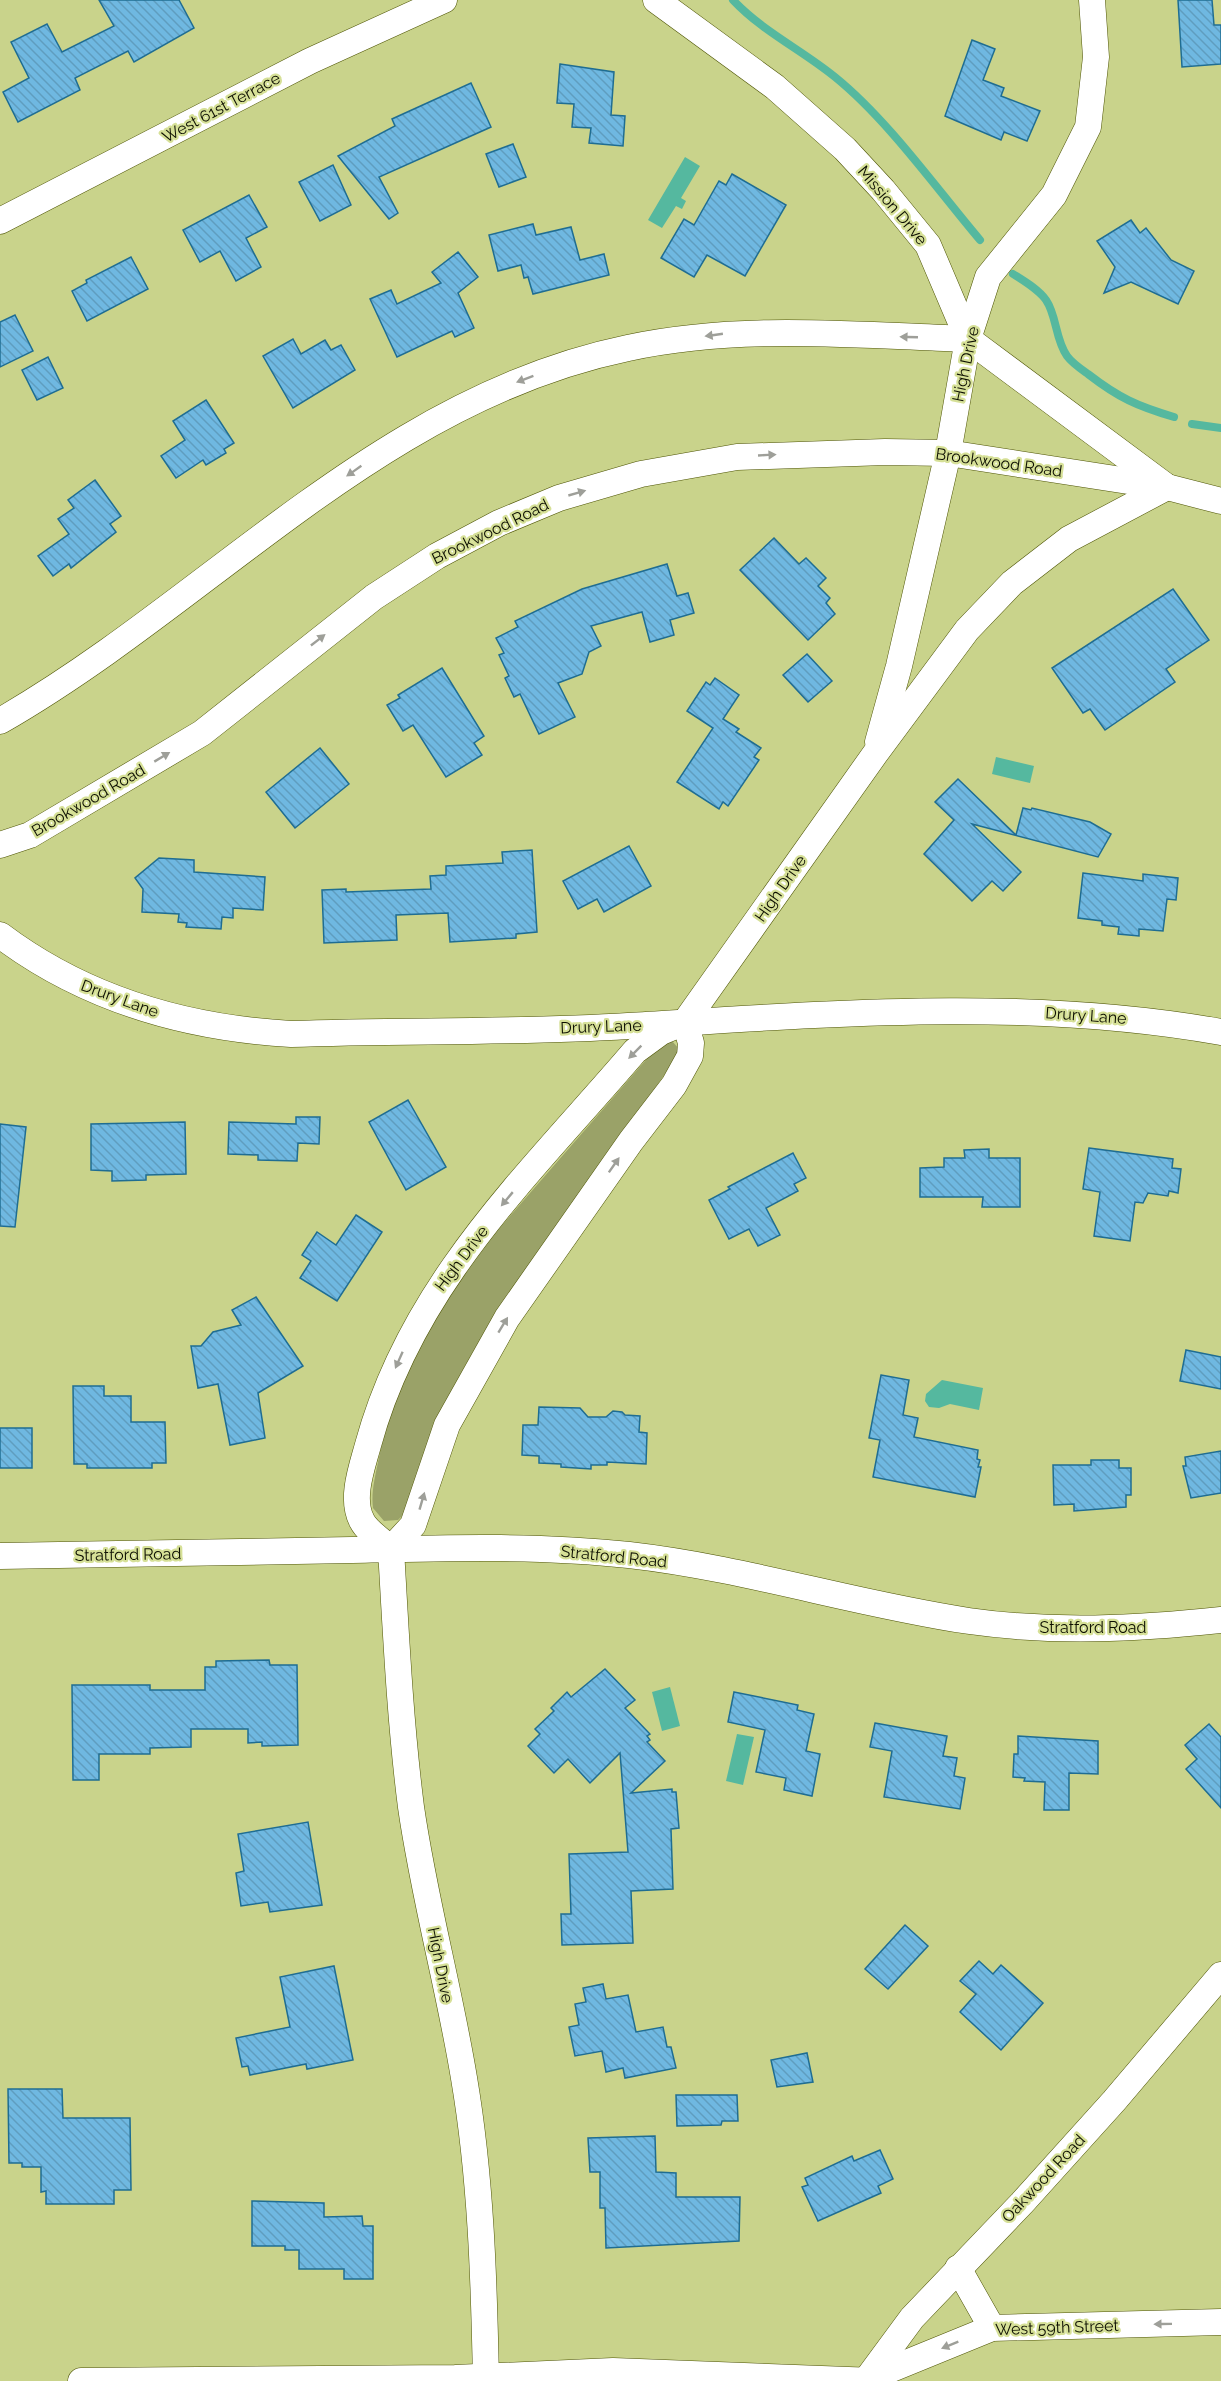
<svg xmlns="http://www.w3.org/2000/svg" width="1221" height="2381" font-family="Raleway,sans-serif">
  <style>
    .green { fill: #9aa268 }
    .water { fill: #55b89f }
    .lines { fill: none; stroke-linecap: round; stroke-linejoin: round }
    .stream { stroke: #55b89f; stroke-width: 8 }
    .building { fill: url(#building-back-hatch); stroke: #1f6d92; stroke-width: 1.5 }
    .street-casing { stroke: #4e5404; stroke-width: 27 }
    .street { stroke: #fff; stroke-width: 26 }
    .oneway { fill: #9e9f99 }
    .labels { text-anchor: middle; stroke-width: 4.5; stroke-linejoin: round; paint-order: stroke }
    .street-label { font-size: 16px; fill: #0c0e00; stroke: #d6e097 }
  </style>
  <defs>
    <pattern id="building-back-hatch" width="6" height="6" patternUnits="userSpaceOnUse" patternTransform="scale(1.5)"><rect width="6" height="6" fill="#6fb8e1"/><path d="M-1 5l2 2M0 0l6 6M5-1l2 2" fill="none" stroke="#5f9dbf"/></pattern>
  </defs>
  <rect width="100%" height="100%" fill="#c9d38b"/>
  <!-- green -->
  <path class="green" d="M672,1041L680,1050L676,1058L484,1333C450,1390 422,1447 406,1512L398,1520L384,1521L373,1508C371,1493 375,1477 378,1462C394,1380 439,1306 489,1240L658,1046Z"/>
  <!-- water -->
  <g class="water">
    <path d="M685,157L700,166L681,198L686,201L682,209L676,206L662,228L648,220Z"/>
    <path d="M996,757L1034,766L1030,783L992,774Z"/>
    <path d="M942,1380L983,1388L979,1410L950,1404L939,1408L929,1407L925,1401L926,1394Z"/>
    <path d="M670,1687L680,1726L662,1731L652,1692Z"/>
    <path d="M737,1734L754,1737L743,1785L726,1781Z"/>
  </g>
  <g class="lines">
    <!-- stream -->
    <g class="stream">
      <path d="M733,0C762,31 802,50 835,77C888,120 936,188 980,240"/>
      <path d="M1013,274C1024,281 1038,289 1046,300C1057,316 1055,339 1067,356C1072,363 1081,369 1088,374C1119,398 1137,406 1174,417"/>
      <path d="M1192,424L1221,428"/>
    </g>
  </g>
  <!-- building -->
  <g class="building">
    <path d="M99,0H179L194,28L134,62L128,51L75,78L80,90L18,122L3,92L29,78L11,42L47,24L62,52L114,26Z"/>
    <path d="M1178,0H1212L1214,25H1221V64L1182,67Z"/>
    <path d="M972,40L995,49L983,80L1004,88L1001,96L1040,111L1027,141L1004,132L1001,140L945,116Z"/>
    <path d="M560,64L614,72L611,115L625,116L623,146L589,143L591,128L572,127L574,104L557,103Z"/>
    <path d="M471,83L491,127L379,177L398,213L389,219L338,156L395,126L392,119Z"/>
    <path d="M513,144L526,177L499,187L486,154Z"/>
    <path d="M333,165L351,205L320,221L299,182Z"/>
    <path d="M732,174L786,205L745,276L707,255L694,277L661,258L684,219L694,225L719,181L726,185Z"/>
    <path d="M249,195L267,227L246,238L261,267L236,281L220,251L200,262L183,230Z"/>
    <path d="M1131,220L1140,233L1146,228L1171,260L1194,271L1178,304L1131,282L1104,293L1115,267L1097,241Z"/>
    <path d="M533,224L536,235L571,227L580,260L604,254L609,275L533,294L528,277L524,278L521,265L498,271L489,235Z"/>
    <path d="M458,252L478,277L458,293L474,328L455,337L452,331L397,357L370,299L391,290L397,304L441,283L432,272Z"/>
    <path d="M131,257L148,289L87,321L72,291L87,283L86,280Z"/>
    <path d="M15,315L33,351L0,367V322Z"/>
    <path d="M293,339L301,354L325,340L331,350L341,345L355,370L293,408L263,356Z"/>
    <path d="M48,357L63,388L37,400L22,370Z"/>
    <path d="M206,400L234,443L224,449L226,453L206,465L203,460L176,478L161,456L185,440L173,421Z"/>
    <path d="M95,480L121,516L110,524L116,532L71,568L69,564L53,576L38,556L69,534L58,519L74,508L68,500Z"/>
    <path d="M774,538L799,564L806,558L826,578L818,586L830,598L826,603L835,614L808,640L740,570Z"/>
    <path d="M667,564L677,596L688,593L694,613L670,620L674,635L650,642L642,612L591,626L601,646L589,652L582,674L558,683L575,717L539,734L520,694L514,697L505,678L509,676L499,655L504,653L496,638L518,627L515,621L582,589Z"/>
    <path d="M1173,589L1209,640L1166,669L1175,682L1105,730L1090,709L1083,713L1052,668Z"/>
    <path d="M807,654L832,681L808,702L783,675Z"/>
    <path d="M442,668L484,736L474,743L482,755L446,777L413,725L403,731L387,705L400,698L398,695Z"/>
    <path d="M715,678L739,695L723,719L739,729L736,732L761,748L754,757L759,760L728,806L723,802L719,809L677,782L713,728L687,711L706,682L710,685Z"/>
    <path d="M320,748L349,784L295,828L266,792Z"/>
    <path d="M958,779L1016,835L1023,808L1031,810L1032,808L1090,822L1111,834L1098,857L972,824L1021,872L1003,891L992,881L972,901L924,854L954,820L935,802Z"/>
    <path d="M629,846L651,886L604,912L597,899L578,909L563,881Z"/>
    <path d="M532,850L537,932L516,934V938L450,942L448,913L396,915L397,940L324,943L322,890L346,889V892L431,889L430,876L446,875V866L503,863L502,852Z"/>
    <path d="M159,858L194,860V872L265,877L263,910L233,908V918L222,917L221,929L186,927L187,923L178,922L179,914L142,912L143,889L135,878Z"/>
    <path d="M1083,873L1143,881V874L1178,878L1176,900L1167,899L1163,931L1139,929V936L1118,934L1119,927L1102,925V921L1078,918Z"/>
    <path d="M408,1100L446,1167L406,1190L369,1122Z"/>
    <path d="M296,1117H320L319,1144L298,1143L297,1161L258,1160V1155L228,1154L229,1122L296,1124Z"/>
    <path d="M185,1122L186,1174L146,1175V1180L112,1181V1171L91,1170V1124Z"/>
    <path d="M0,1124L26,1127L15,1227L0,1226Z"/>
    <path d="M1089,1148L1173,1159L1172,1168L1181,1169L1178,1193L1169,1191L1168,1196L1148,1193L1143,1203L1135,1202L1130,1241L1094,1236L1100,1192L1083,1189Z"/>
    <path d="M989,1149V1158H1020V1207H982L983,1197H920V1168L944,1167V1158H965L964,1150Z"/>
    <path d="M793,1153L806,1178L794,1184L798,1191L766,1208L780,1235L758,1246L749,1229L729,1239L709,1200L730,1189L728,1187Z"/>
    <path d="M356,1215L382,1232L337,1301L300,1278L311,1261L302,1255L317,1232L336,1245Z"/>
    <path d="M256,1297L303,1366L258,1393L265,1438L230,1445L218,1384L198,1388L191,1346H201L213,1332L241,1325L232,1310Z"/>
    <path d="M1186,1350L1221,1357V1389L1180,1381Z"/>
    <path d="M881,1375L909,1380L903,1415L918,1418L914,1437L978,1450L977,1459L980,1460L978,1467H981L975,1497L873,1477L880,1440L869,1438Z"/>
    <path d="M73,1386H104V1396H131V1422H165L166,1463H152V1468H87V1464H74Z"/>
    <path d="M539,1407L580,1408L588,1417H606L613,1411L622,1412L625,1415L640,1416L639,1432L647,1433L646,1464L607,1462V1465H591V1469L561,1467V1464L539,1463V1456L522,1455L523,1425H538Z"/>
    <rect x="0" y="1428" width="32" height="40"/>
    <path d="M1221,1451V1493L1191,1498L1183,1466H1186L1185,1457Z"/>
    <path d="M1091,1460H1119V1468H1131V1495H1126V1507L1074,1511V1504L1054,1505L1053,1465H1091Z"/>
    <path d="M269,1660L270,1665H297L298,1745L262,1746V1742L248,1743V1729H191V1747L150,1748V1754H99V1780H73L72,1685H150V1690H205V1667H216V1661Z"/>
    <path d="M605,1669L635,1700L625,1708L650,1734L647,1736L650,1740L647,1742L665,1761L631,1793L672,1789V1792H676L679,1828L671,1829L673,1889L631,1891L633,1943L562,1945L561,1914H571L569,1854L628,1852L620,1753L590,1783L568,1759L554,1773L528,1746L540,1734L535,1729L554,1711L551,1708L567,1692L571,1697Z"/>
    <path d="M734,1692L798,1705L797,1710L814,1714L806,1751L820,1754L812,1796L784,1790L786,1778L756,1772L765,1730L728,1722Z"/>
    <path d="M875,1723L947,1736L943,1756L957,1758L954,1776L965,1778L960,1809L884,1797L892,1751L870,1747Z"/>
    <path d="M1209,1724L1221,1737V1808L1186,1769L1197,1759L1185,1745Z"/>
    <path d="M1018,1736L1098,1741V1774L1069,1773V1810H1044L1045,1782L1024,1781L1025,1778L1013,1777L1014,1754H1018Z"/>
    <path d="M308,1822L322,1905L270,1912L268,1902L241,1906L236,1873L244,1871L238,1834Z"/>
    <path d="M905,1925L928,1946L888,1989L865,1969Z"/>
    <path d="M979,1961L993,1974L1001,1965L1043,2003L1001,2050L960,2012L976,1994L960,1981Z"/>
    <path d="M334,1966L353,2060L307,2069L306,2064L250,2075L248,2066L242,2067L236,2038L290,2027L280,1977Z"/>
    <path d="M603,1984L606,1999L628,1995L636,2032L663,2027L667,2047H671L676,2068L625,2078L623,2068L606,2072L602,2051L575,2056L569,2027L579,2025L575,2004L586,2002L583,1988Z"/>
    <path d="M807,2053L813,2082L777,2087L771,2060Z"/>
    <path d="M8,2089H62L63,2118H130L131,2190H114V2204H46V2191L41,2192V2167H22V2163H9Z"/>
    <path d="M676,2095H737L738,2121H722L721,2125L677,2126Z"/>
    <path d="M655,2136L656,2172L676,2173V2197H740L739,2241L606,2248L605,2208H600V2172H590L588,2138Z"/>
    <path d="M880,2150L893,2179L878,2186L881,2193L818,2221L802,2187L808,2185L805,2178L852,2156L854,2161Z"/>
    <path d="M252,2201L324,2203V2217L362,2216L363,2226H373V2279H344V2269H299V2250H285V2246H252Z"/>
  </g>
  <g class="lines">
    <defs>
      <g id="street">
        <path d="M656,0L775,87L845,149L883,190L928,245L968,339L1167,487L1221,501"/>
        <path d="M0,221L310,61L444,0"/>
        <path d="M0,721C211,600 380,399 628,348C740,324 854,335 968,339"/>
        <path d="M878,742L899,666L948,453L968,339L988,277L1054,195L1088,127L1096,57L1092,0"/>
        <path d="M0,845L30,835L202,733L374,597L437,556L499,523L559,498L641,474L737,457L885,452L948,453L1167,487"/>
        <path d="M0,935C85,999 186,1028 291,1034C403,1030 516,1033 628,1026C825,1014 1025,997 1221,1032"/>
        <path d="M391,1549L413,1525L447,1425L507,1318L631,1141L674,1085L690,1056L691,1043L685,1022"/>
        <path d="M0,1556C117,1554 235,1552 352,1550C444,1548 538,1545 629,1555C744,1568 855,1604 969,1621C1053,1633 1137,1629 1221,1620"/>
        <path d="M958,2268L992,2328"/>
        <path d="M867,2379L912,2318L1022,2203L1114,2101L1221,1975"/>
        <path d="M867,2379L992,2328L1221,2322"/>
        <path d="M81,2381L455,2378L613,2371L875,2381"/>
        <path d="M486,2381C484,2280 481,2178 464,2078C449,1987 424,1898 411,1807C400,1721 396,1635 391,1549C382,1541 367,1531 362,1521C350,1499 362,1467 368,1445C412,1283 529,1175 635,1051L661,1032L685,1022L875,754L967,630L1012,583L1069,539L1167,487"/>
      </g>
    </defs>
    <!-- street casing -->
    <use href="#street" class="street-casing"/>
    <!-- street -->
    <use href="#street" class="street"/>
  </g>
  <!-- one-way arrows -->
  <defs><path id="oneway-solid" d="M-6-.8H1V-3.2L6.5 0L1 3.2V.8H-6Z" transform="scale(1.5)"/></defs>
  <g class="oneway">
    <use href="#oneway-solid" transform="translate(714 335) rotate(172)"/>
    <use href="#oneway-solid" transform="translate(909 337) rotate(-178)"/>
    <use href="#oneway-solid" transform="translate(525 379) rotate(159)"/>
    <use href="#oneway-solid" transform="translate(767 455) rotate(-3)"/>
    <use href="#oneway-solid" transform="translate(354 471) rotate(145)"/>
    <use href="#oneway-solid" transform="translate(577 493) rotate(-16)"/>
    <use href="#oneway-solid" transform="translate(318 640) rotate(-38)"/>
    <use href="#oneway-solid" transform="translate(162 757) rotate(-31)"/>
    <use href="#oneway-solid" transform="translate(635 1052) rotate(135)"/>
    <use href="#oneway-solid" transform="translate(614 1165) rotate(-55)"/>
    <use href="#oneway-solid" transform="translate(507 1199) rotate(130)"/>
    <use href="#oneway-solid" transform="translate(503 1325) rotate(-59)"/>
    <use href="#oneway-solid" transform="translate(399 1360) rotate(114)"/>
    <use href="#oneway-solid" transform="translate(422 1501) rotate(-74)"/>
    <use href="#oneway-solid" transform="translate(1163 2324) rotate(179)"/>
    <use href="#oneway-solid" transform="translate(950 2345) rotate(158)"/>
  </g>
  <g class="labels">
    <!-- street labels -->
    <g class="street-label">
      <text transform="translate(221 107) rotate(-28)" y="6">West 61st Terrace</text>
      <text transform="translate(893 205) rotate(50)" y="6">Mission Drive</text>
      <text transform="translate(965 364) rotate(-78)" y="6">High Drive</text>
      <text transform="translate(999 462) rotate(8)" y="6">Brookwood Road</text>
      <text transform="translate(490 531) rotate(-26)" y="6">Brookwood Road</text>
      <text transform="translate(88 800) rotate(-30)" y="6">Brookwood Road</text>
      <text transform="translate(780 888) rotate(-55)" y="6">High Drive</text>
      <text transform="translate(120 998) rotate(20)" y="6">Drury Lane</text>
      <text transform="translate(1086 1015) rotate(4)" y="6">Drury Lane</text>
      <text transform="translate(601 1026) rotate(-2)" y="6">Drury Lane</text>
      <text transform="translate(461 1258) rotate(-53)" y="6">High Drive</text>
      <text transform="translate(128 1554) rotate(-1)" y="6">Stratford Road</text>
      <text transform="translate(614 1556) rotate(6)" y="6">Stratford Road</text>
      <text x="1093" y="1633">Stratford Road</text>
      <text transform="translate(441 1965) rotate(79)" y="6">High Drive</text>
      <text transform="translate(1043 2178) rotate(-47)" y="6">Oakwood Road</text>
      <text transform="translate(1057 2327) rotate(-2)" y="6">West 59th Street</text>
    </g>
  </g>
</svg>
